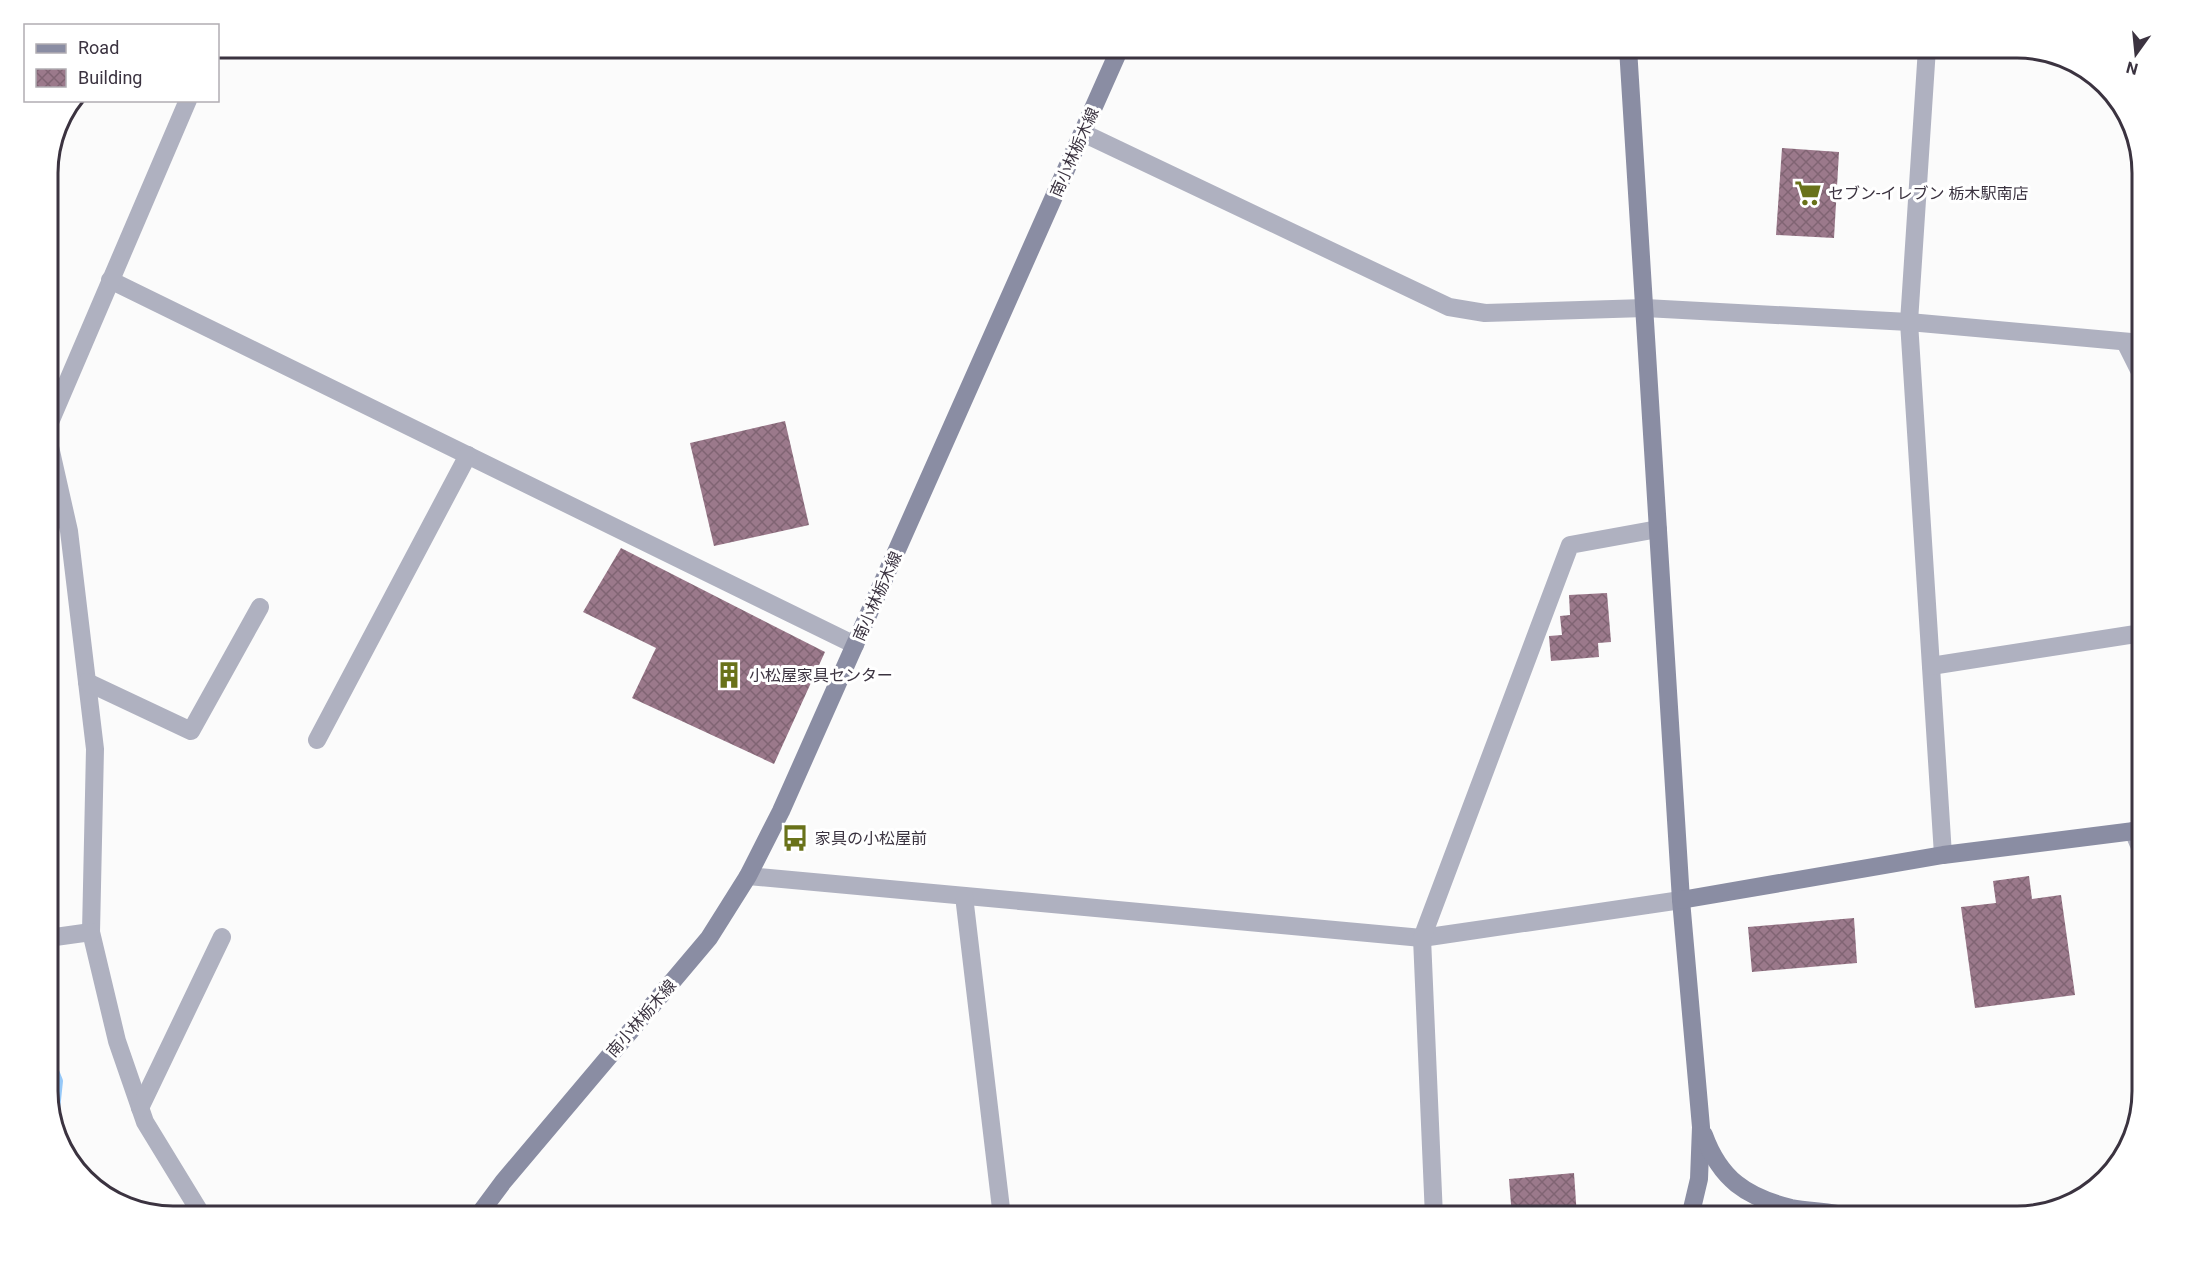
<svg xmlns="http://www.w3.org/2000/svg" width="2190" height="1265" font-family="Roboto,'Noto Sans JP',sans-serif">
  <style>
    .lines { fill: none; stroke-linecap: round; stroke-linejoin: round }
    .stream { stroke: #95c8f8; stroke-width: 10 }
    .building { fill: url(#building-cross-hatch) }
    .street { stroke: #afb1c0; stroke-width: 18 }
    .secondary { stroke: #8a8da3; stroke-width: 18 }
    .labels { text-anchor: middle; stroke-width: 6; stroke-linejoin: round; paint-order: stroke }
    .street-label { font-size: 16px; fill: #3b3340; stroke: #fff }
    .poi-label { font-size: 16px; fill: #3b3340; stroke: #fff; text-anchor: start }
    .rim { fill: none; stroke: #3b3340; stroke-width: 3 }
  </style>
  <defs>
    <pattern id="building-cross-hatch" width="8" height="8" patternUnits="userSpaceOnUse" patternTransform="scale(1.5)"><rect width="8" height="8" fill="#9b798b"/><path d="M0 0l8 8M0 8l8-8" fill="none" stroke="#806473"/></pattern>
  </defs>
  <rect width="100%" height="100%" fill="#fbfbfb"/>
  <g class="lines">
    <!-- stream -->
    <path class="stream" d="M48,1056L58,1081L54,1119"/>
  </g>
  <!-- building -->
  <g class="building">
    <path d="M1782,148L1839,152L1834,238L1776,235Z"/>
    <path d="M785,421L809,525L714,546L690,443Z"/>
    <path d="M621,548L825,652L774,764L632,698L656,648L583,612Z"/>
    <path d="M1607,593L1611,642L1598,643L1599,657L1551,661L1549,636L1562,635L1560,616L1570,615L1569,595Z"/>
    <path d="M2029,876L2032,899L2061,895L2075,995L1975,1008L1961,907L1996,903L1993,881Z"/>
    <path d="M1854,918L1857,963L1752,972L1748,927Z"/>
    <path d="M1574,1173L1577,1217H1512L1509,1179Z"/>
  </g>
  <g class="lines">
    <!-- street -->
    <g class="street">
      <path d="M1927,48L1909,322L1943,855"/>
      <path d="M1083,133L1449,307L1485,313L1645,308L1909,322L2142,343"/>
      <path d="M110,280L855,645"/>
      <path d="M2125,342L2142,376"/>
      <path d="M48,427L188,100"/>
      <path d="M48,438L69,531L95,749L91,932L117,1041L145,1122L203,1217"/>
      <path d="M1931,666L2142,633"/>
      <path d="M87,682L191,731L260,607"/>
      <path d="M317,740L468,455"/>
      <path d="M2133,831L2142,852"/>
      <path d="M748,876L1422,938L1681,900"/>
      <path d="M964,896L1002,1217"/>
      <path d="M48,938L91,932"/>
      <path d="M140,1108L222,937"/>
      <path d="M1434,1217L1422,938L1570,545L1658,529"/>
    </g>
    <!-- secondary -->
    <g class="secondary">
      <path d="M1628,48L1681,900L1701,1127L1699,1179L1690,1217"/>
      <path d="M1681,900L1943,855L2142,830"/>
      <path d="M1704,1135C1720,1179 1746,1197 1791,1208C1811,1212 1831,1211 1851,1217"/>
      <path d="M477,1217L503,1182L709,938L748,876L781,811L1120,48"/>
    </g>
  </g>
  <!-- icons -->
  <defs>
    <symbol id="supermarket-bare" viewBox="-9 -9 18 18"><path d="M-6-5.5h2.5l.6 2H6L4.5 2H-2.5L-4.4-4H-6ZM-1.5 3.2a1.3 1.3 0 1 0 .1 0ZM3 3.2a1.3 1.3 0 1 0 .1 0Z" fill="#69721a" stroke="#fff" stroke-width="2.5" paint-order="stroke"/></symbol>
    <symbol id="building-bare" viewBox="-9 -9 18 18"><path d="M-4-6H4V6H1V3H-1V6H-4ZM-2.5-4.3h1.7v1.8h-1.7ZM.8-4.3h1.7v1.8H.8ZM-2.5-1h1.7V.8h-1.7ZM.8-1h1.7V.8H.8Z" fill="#69721a" stroke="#fff" stroke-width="2.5" paint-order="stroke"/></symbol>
    <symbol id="bus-bare" viewBox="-9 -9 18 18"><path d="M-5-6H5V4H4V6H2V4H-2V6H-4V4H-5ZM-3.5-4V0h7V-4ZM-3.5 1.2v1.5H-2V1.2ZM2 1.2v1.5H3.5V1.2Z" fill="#69721a" stroke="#fff" stroke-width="2.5" paint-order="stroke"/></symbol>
  </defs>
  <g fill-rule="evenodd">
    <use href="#supermarket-bare" x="1789" y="174" width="38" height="38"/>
    <use href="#building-bare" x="710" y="656" width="38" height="38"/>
    <use href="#bus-bare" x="776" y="819" width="38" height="38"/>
  </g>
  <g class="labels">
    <!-- street labels -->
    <g class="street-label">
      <text transform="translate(1074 152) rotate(-66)" y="6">南小林栃木線</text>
      <text transform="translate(877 596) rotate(-66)" y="6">南小林栃木線</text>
      <text transform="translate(641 1018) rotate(-49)" y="6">南小林栃木線</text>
    </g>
    <!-- poi labels -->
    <g class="poi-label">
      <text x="1828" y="199">セブン-イレブン 栃木駅南店</text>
      <text x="749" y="681">小松屋家具センター</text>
      <text x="815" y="844">家具の小松屋前</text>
    </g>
  </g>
  <!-- crop -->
  <path d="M0 0H2190V1265H0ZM173 58H2017A115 115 0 0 1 2132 173V1091A115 115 0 0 1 2017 1206H173A115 115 0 0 1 58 1091V173A115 115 0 0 1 173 58Z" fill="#fff" fill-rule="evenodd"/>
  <path class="rim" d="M173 58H2017A115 115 0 0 1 2132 173V1091A115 115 0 0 1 2017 1206H173A115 115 0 0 1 58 1091V173A115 115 0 0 1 173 58Z"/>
  <!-- legend -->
  <rect x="24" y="24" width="195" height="78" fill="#ffffff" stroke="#b1adb3" stroke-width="1.5"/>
  <rect x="36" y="44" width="30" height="9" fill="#8a8da3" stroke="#b1adb3" stroke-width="1.5"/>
  <text x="78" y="54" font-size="18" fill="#3b3340">Road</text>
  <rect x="36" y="69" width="30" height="18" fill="url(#building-cross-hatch)" stroke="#b1adb3" stroke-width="1.5"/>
  <text x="78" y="84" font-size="18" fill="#3b3340">Building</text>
  <!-- north arrow -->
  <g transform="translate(2136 54) rotate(195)" stroke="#ffffff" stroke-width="4.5" paint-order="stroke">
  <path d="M0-4.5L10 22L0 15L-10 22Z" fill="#3b3340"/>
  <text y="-9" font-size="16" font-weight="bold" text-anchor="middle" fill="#3b3340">N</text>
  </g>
</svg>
